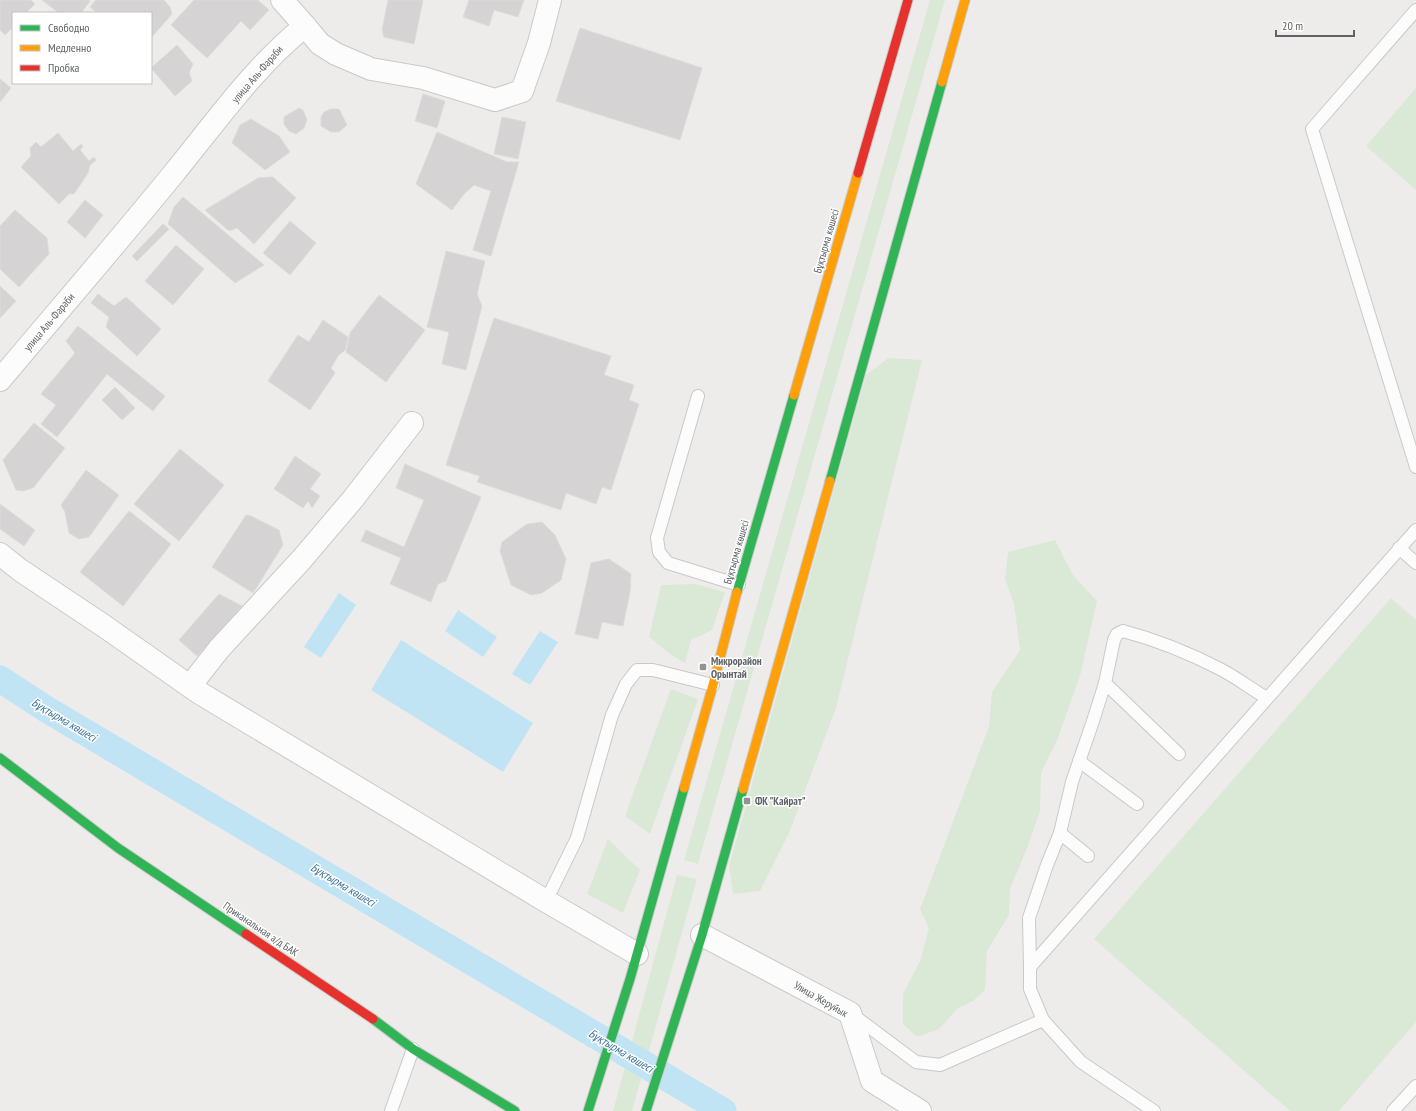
<svg xmlns="http://www.w3.org/2000/svg" width="1416" height="1111" font-family="'PT Sans Narrow',sans-serif">
  <style>
    .green { fill: #dae9d6 }
    .water { fill: #c1e4f5 }
    .lines { fill: none; stroke-linecap: round; stroke-linejoin: round }
    .canal { stroke: #c1e4f5; stroke-width: 27 }
    .building { fill: #d5d3d3; stroke: #dedcd9 }
    .lane-casing { stroke: #c9c9c9; stroke-width: 14 }
    .street-casing { stroke: #c9c9c9; stroke-width: 24 }
    .fast-casing { stroke: #c8c9c9; stroke-width: 11 }
    .slow-casing { stroke: #c8c9c9; stroke-width: 11 }
    .jam-casing { stroke: #c8c9c9; stroke-width: 11 }
    .lane { stroke: #fcfcfc; stroke-width: 12 }
    .street { stroke: #fcfcfc; stroke-width: 22 }
    .fast { stroke: #30b455; stroke-width: 9 }
    .slow { stroke: #ff9f0a; stroke-width: 9 }
    .jam { stroke: #e5322d; stroke-width: 9 }
    .poi-dot { fill: #919395; stroke: #fff; stroke-width: 1.5 }
    .labels { text-anchor: middle; stroke-width: 3; stroke-linejoin: round; paint-order: stroke }
    .street-label { font-size: 11px; fill: #5f6367; stroke: #fff }
    .poi-label { font-size: 11px; font-weight: bold; fill: #5f6367; stroke: #fff; text-anchor: start }
    .water-label { font-size: 12px; font-style: italic; fill: #43779b; stroke: #fff }
  </style>
  <rect width="100%" height="100%" fill="#eeecea"/>
  <!-- green -->
  <g class="green">
    <path d="M930,0H945L698,864L684,860Z"/>
    <path d="M1416,88V190L1366,146Z"/>
    <path d="M888,358L922,360L836,708L789,833L760,891L733,894L729,866L866,375Z"/>
    <path d="M1055,540L1073,575L1097,601L1080,676L1058,738L1041,773L1040,811L1028,846L1010,889L1009,915L987,951L985,990L973,1001L958,1008L939,1029L917,1037L903,1024V994L920,961L929,928L920,909L989,726L992,692L1020,650L1014,604L1005,579L1008,552Z"/>
    <path d="M695,584L725,592L712,630L691,640L685,663L670,654L649,637L661,585Z"/>
    <path d="M1391,598L1416,620V1022L1339,1111H1290L1094,939Z"/>
    <path d="M671,689L698,699L650,834L625,816Z"/>
    <path d="M608,839L640,870L623,913L587,894Z"/>
    <path d="M677,875L697,879L632,1111H613Z"/>
  </g>
  <!-- water -->
  <g class="water">
    <path d="M339,593L356,605L321,658L304,647Z"/>
    <path d="M458,610L497,637L483,657L445,631Z"/>
    <path d="M540,631L558,642L530,685L512,674Z"/>
    <path d="M401,640L533,723L503,772L371,690Z"/>
  </g>
  <g class="lines">
    <!-- canal -->
    <path class="canal" d="M0,679L46,709L723,1111"/>
  </g>
  <!-- building -->
  <g class="building">
    <path d="M0,0H31L35,4L26,13H13V27L5,35L0,30Z"/>
    <path d="M42,0H89L90,1L81,13H59Z"/>
    <path d="M96,0H164L170,7L172,14L151,38V13H97L90,7Z"/>
    <path d="M194,0H258L269,10L250,30L241,21L207,58L171,25Z"/>
    <path d="M388,0H423L414,44L384,37L382,30Z"/>
    <path d="M469,0H524L518,17L494,10L489,26L463,17Z"/>
    <path d="M580,28L702,68L680,140L556,101Z"/>
    <path d="M177,45L193,64L189,73L192,81L175,96L151,68Z"/>
    <path d="M0,79L11,88L0,102Z"/>
    <path d="M423,94L445,101L437,128L415,121Z"/>
    <path d="M299,108L303,110L307,120L304,128L296,134L289,131L284,124V117Z"/>
    <path d="M331,109H339L347,125L339,132H331L321,126V117L324,112Z"/>
    <path d="M502,117L526,122L518,159L494,154Z"/>
    <path d="M251,119L279,136L290,152L265,170L232,143L240,125Z"/>
    <path d="M437,132L507,162H519L491,256L473,250L491,191L474,185L464,194L452,210L416,184Z"/>
    <path d="M58,133L73,151L81,144L83,147L80,150L89,161L94,157L96,160L90,165L88,173L74,194H69L59,204L21,167L31,156L30,148L36,142L41,147Z"/>
    <path d="M273,177L296,198L254,244L237,228L229,231L205,210L258,178Z"/>
    <path d="M183,197L264,265L235,283L168,224L174,207Z"/>
    <path d="M85,200L103,215L85,238L67,222Z"/>
    <path d="M15,210L47,238L49,254L19,287L0,269V226Z"/>
    <path d="M290,221L316,243L290,275L263,253Z"/>
    <path d="M163,224L169,229L137,261L132,256Z"/>
    <path d="M176,245L204,269L173,305L145,281Z"/>
    <path d="M446,251L485,261L477,294L482,306L466,370L442,364L449,332L427,327Z"/>
    <path d="M0,286L16,301L0,318Z"/>
    <path d="M98,294L114,306L126,297L161,329L137,356L106,327L109,317L91,303Z"/>
    <path d="M379,295L425,330L386,382L346,352L350,333Z"/>
    <path d="M494,318L611,356L604,375L634,385L629,400L639,404L611,490L602,487L596,504L566,493L561,510L477,482L480,476L446,465Z"/>
    <path d="M323,320L348,337L345,350L338,356L331,368L335,373L310,410L268,381L298,335L309,342Z"/>
    <path d="M78,326L165,396L153,411L107,374L57,437L41,424L56,405L41,394L75,353L66,341Z"/>
    <path d="M115,387L135,408L122,420L102,400Z"/>
    <path d="M34,423L65,448L33,488L23,491L16,490L3,460Z"/>
    <path d="M180,449L224,485L179,541L134,504Z"/>
    <path d="M295,456L321,474L310,489L320,496L312,508L308,501L303,508L274,489Z"/>
    <path d="M405,464L481,497L446,581L438,584L431,602L390,584L401,558L361,541L366,530L404,547L424,500L396,488Z"/>
    <path d="M86,470L119,495L89,537L79,539L69,533L65,512L61,505Z"/>
    <path d="M0,504L35,530L24,546L0,529Z"/>
    <path d="M129,511L171,544L123,606L80,572Z"/>
    <path d="M246,515L251,516L279,530L283,545L253,593L212,567Z"/>
    <path d="M542,522L555,535L566,559L561,580L542,593L531,595L511,585L500,551L502,542L527,524Z"/>
    <path d="M609,559L631,574L630,592L623,626L602,622L598,639L575,634L591,563Z"/>
    <path d="M219,594L242,606L197,656L179,640Z"/>
  </g>
  <g class="lines">
    <defs>
      <g id="lane">
        <path d="M1416,10L1312,129L1416,467"/>
        <path d="M698,396L657,538L659,552L668,563L739,585"/>
        <path d="M1399,548L1416,563"/>
        <path d="M1105,683L1179,754"/>
        <path d="M1079,761L1137,804"/>
        <path d="M1060,833L1088,856"/>
        <path d="M546,901L577,838L612,715L626,684L637,670H653L713,685"/>
        <path d="M1030,967L1029,918L1047,865L1060,833L1072,782L1093,721L1105,683L1114,640L1117,634L1123,631C1157,640 1189,653 1220,669C1236,677 1251,689 1267,698"/>
        <path d="M853,1015L916,1062L940,1065L1043,1020"/>
        <path d="M391,1111L413,1049"/>
        <path d="M1154,1111L1081,1062L1043,1020L1030,989V967L1416,530"/>
        <path d="M1393,1111L1416,1086"/>
      </g>
      <g id="street">
        <path d="M282,0L305,26"/>
        <path d="M0,380C58,311 117,243 174,173C215,123 254,67 305,26L320,44L336,54L371,69L423,78L495,100L522,91L539,43L550,0"/>
        <path d="M0,554L20,570L104,626L198,692L546,901L637,954"/>
        <path d="M190,686L219,649L302,559L353,499L412,423"/>
        <path d="M702,935L850,1013L872,1081L920,1111"/>
      </g>
      <g id="fast">
        <path d="M830,481L942,82"/>
        <path d="M737,592L794,395"/>
        <path d="M0,758L118,848L246,934"/>
        <path d="M373,1019L413,1049L515,1111"/>
        <path d="M588,1111L630,979L684,788"/>
        <path d="M646,1111L702,935L743,789"/>
      </g>
      <g id="slow">
        <path d="M942,82L965,0"/>
        <path d="M794,395L858,173"/>
        <path d="M684,788L713,685L737,592"/>
        <path d="M743,789L830,481"/>
      </g>
      <g id="jam">
        <path d="M858,173L908,0"/>
        <path d="M246,934L373,1019"/>
      </g>
    </defs>
    <!-- lane casing -->
    <use href="#lane" class="lane-casing"/>
    <!-- street casing -->
    <use href="#street" class="street-casing"/>
    <!-- fast casing -->
    <use href="#fast" class="fast-casing"/>
    <!-- slow casing -->
    <use href="#slow" class="slow-casing"/>
    <!-- jam casing -->
    <use href="#jam" class="jam-casing"/>
    <!-- lane -->
    <use href="#lane" class="lane"/>
    <!-- street -->
    <use href="#street" class="street"/>
    <!-- fast -->
    <use href="#fast" class="fast"/>
    <!-- slow -->
    <use href="#slow" class="slow"/>
    <!-- jam -->
    <use href="#jam" class="jam"/>
  </g>
  <!-- markers -->
  <g class="poi-dot">
    <rect x="699" y="663" width="8" height="8" rx="2"/>
    <rect x="743" y="797" width="8" height="8" rx="2"/>
  </g>
  <g class="labels">
    <!-- street labels -->
    <g class="street-label">
      <text transform="translate(257 74) rotate(-49)" y="4">улица Аль-Фараби</text>
      <text transform="translate(826 241) rotate(-74)" y="4">Бұқтырма көшесі</text>
      <text transform="translate(49 322) rotate(-50)" y="4">улица Аль-Фараби</text>
      <text transform="translate(736 552) rotate(-74)" y="4">Бұқтырма көшесі</text>
      <text transform="translate(261 929) rotate(34)" y="4">Приканальная а/д БАК</text>
      <text transform="translate(821 999) rotate(30)" y="4">Улица Жеруйык</text>
    </g>
    <!-- poi labels -->
    <g class="poi-label">
      <text x="711" y="665">Микрорайон<tspan x="711" dy="13">Орынтай</tspan></text>
      <text x="755" y="805">ФК "Кайрат"</text>
    </g>
    <!-- water labels -->
    <g class="water-label">
      <text transform="translate(64 720) rotate(31)" y="4">Бұқтырма көшесі</text>
      <text transform="translate(343 885) rotate(31)" y="4">Бұқтырма көшесі</text>
      <text transform="translate(621 1051) rotate(31)" y="4">Бұқтырма көшесі</text>
    </g>
  </g>
  <!-- legend -->
  <rect x="12" y="12" width="140" height="72" fill="#ffffff" stroke="#bfc1c2"/>
  <rect x="20" y="25" width="20" height="6" fill="#30b455" stroke="#bfc1c2"/>
  <text x="48" y="32" font-size="12" fill="#5f6367">Свободно</text>
  <rect x="20" y="45" width="20" height="6" fill="#ff9f0a" stroke="#bfc1c2"/>
  <text x="48" y="52" font-size="12" fill="#5f6367">Медленно</text>
  <rect x="20" y="65" width="20" height="6" fill="#e5322d" stroke="#bfc1c2"/>
  <text x="48" y="72" font-size="12" fill="#5f6367">Пробка</text>
  <!-- scale -->
  <path d="M1276 30v6h78v-6" fill="none" stroke="#5f6367" stroke-width="2"/>
  <text x="1282" y="30" font-size="12" fill="#5f6367" stroke="#ffffff" stroke-width="3" paint-order="stroke">20 m</text>
</svg>
